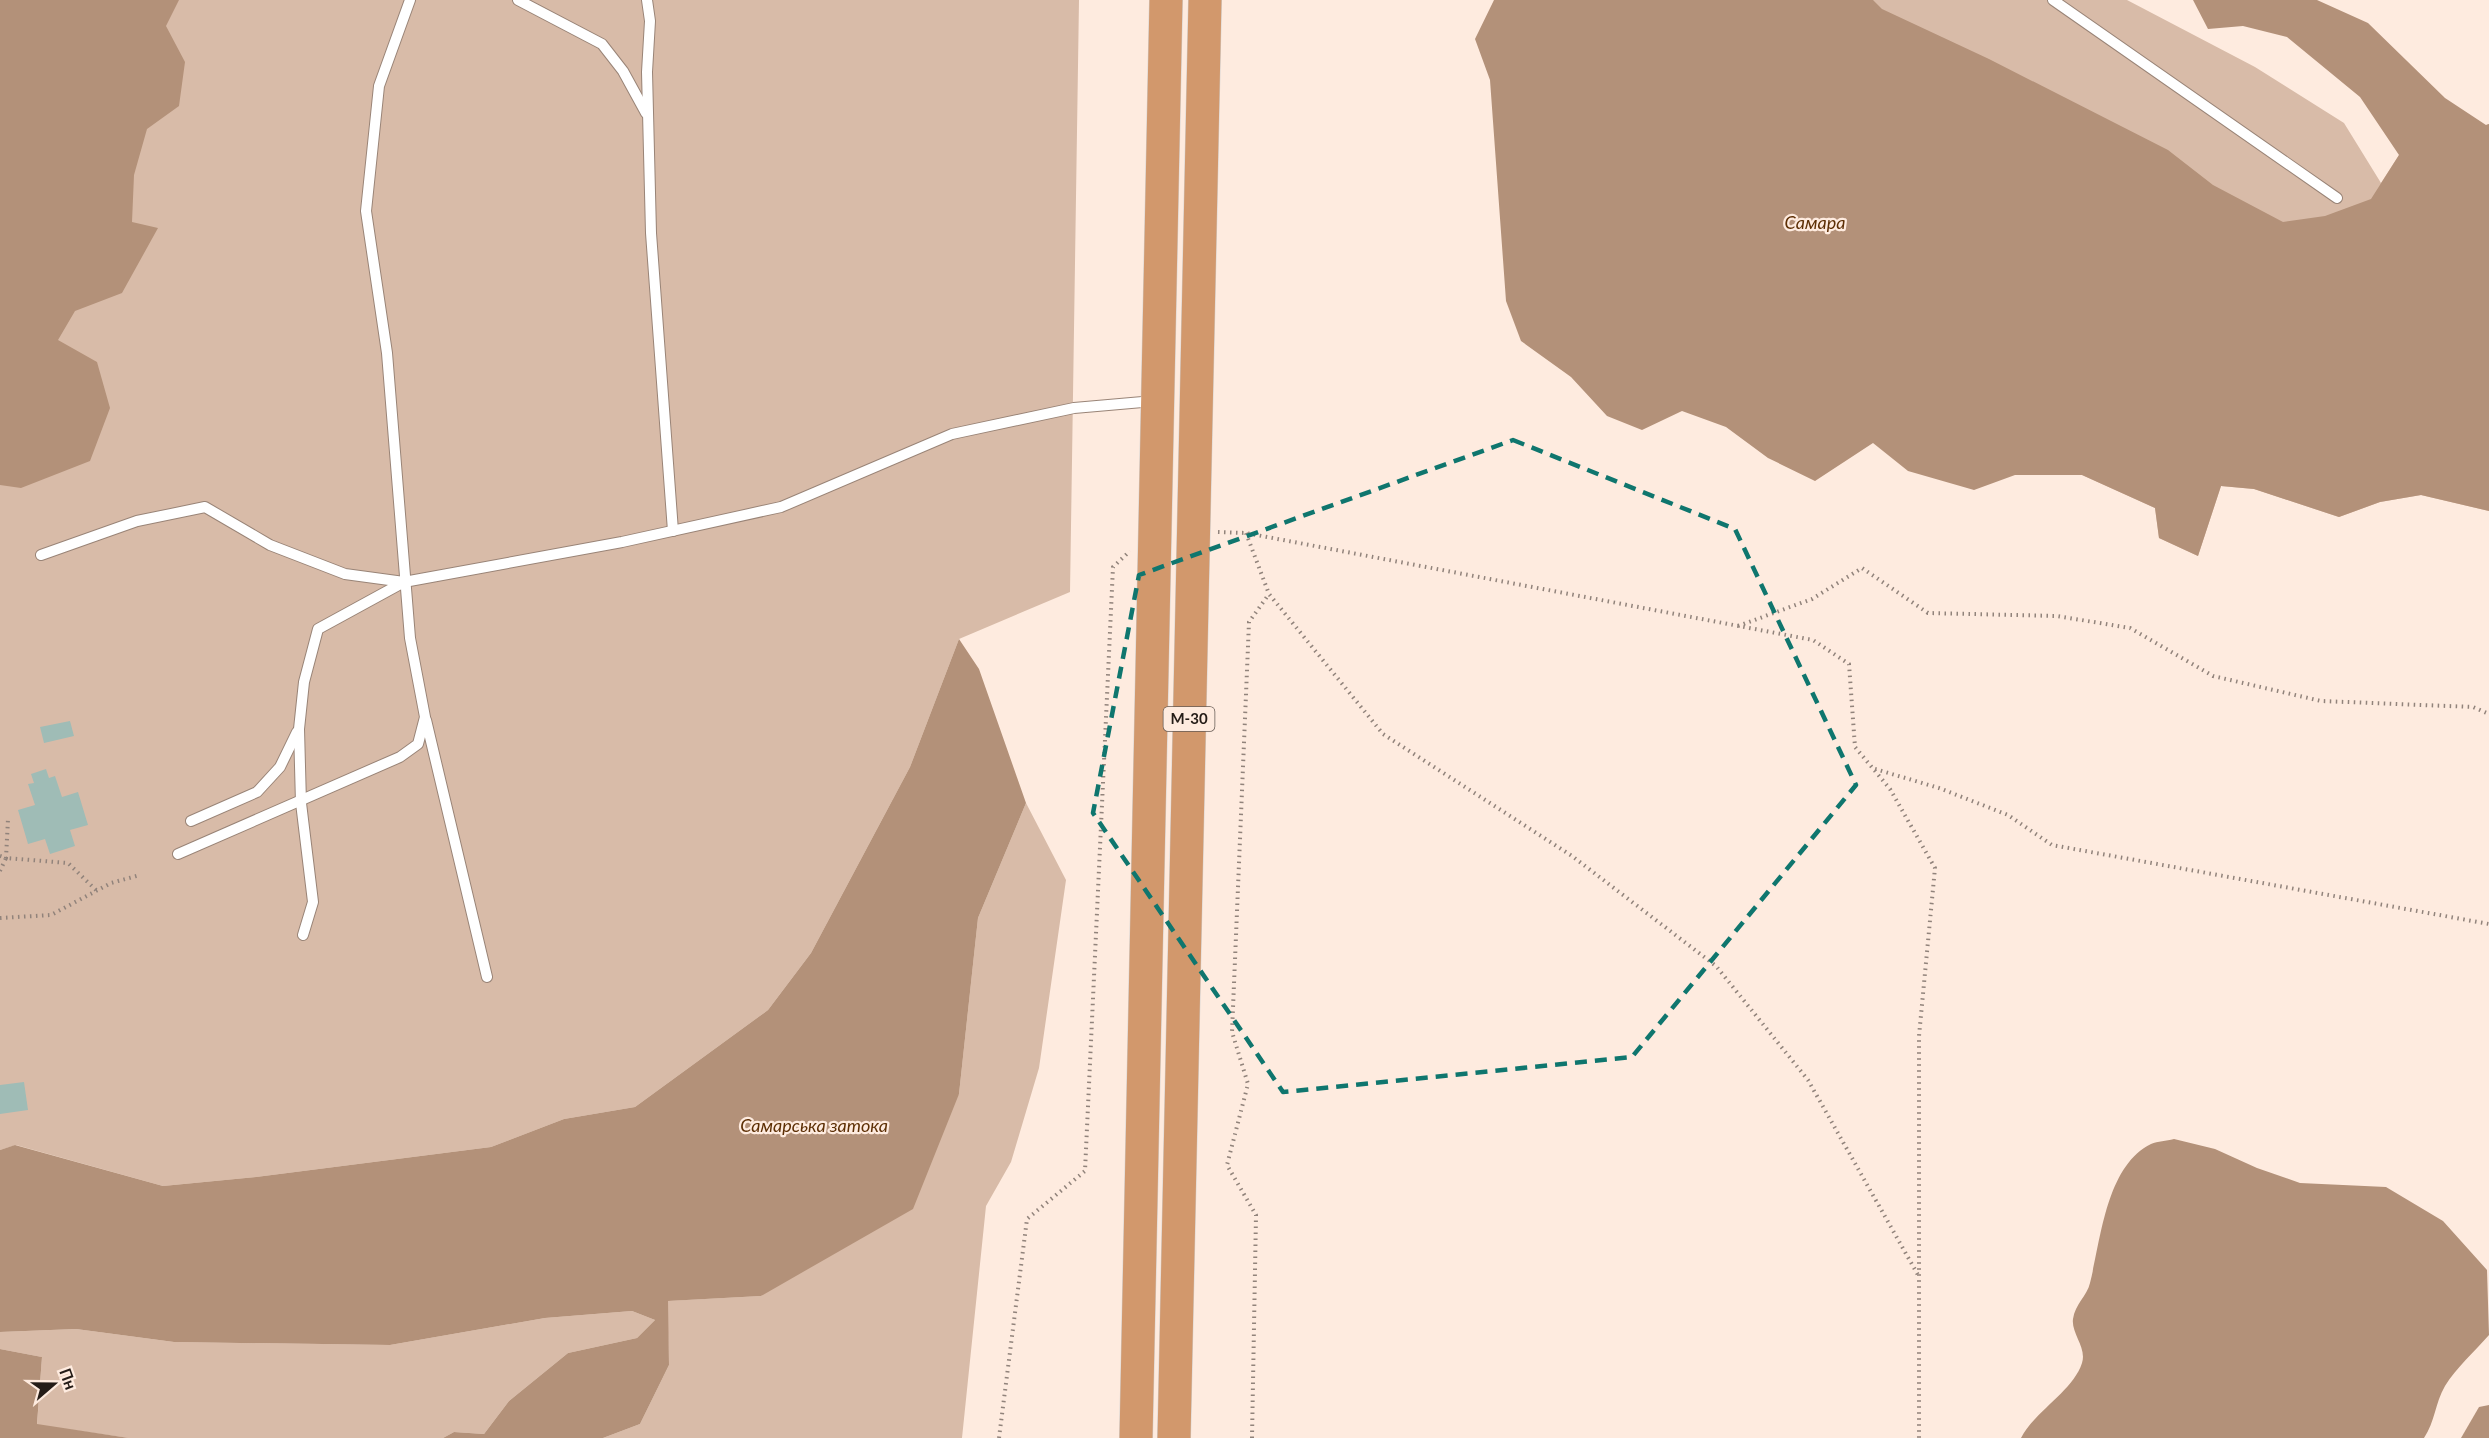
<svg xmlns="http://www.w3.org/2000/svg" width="2489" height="1438" font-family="Lato,sans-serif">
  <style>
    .green { fill: #d8bba8 }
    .water { fill: #b39179 }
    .building { fill: #9fbcb6 }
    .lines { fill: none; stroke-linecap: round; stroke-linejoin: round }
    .service-casing { stroke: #998477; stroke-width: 12 }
    .trunk-casing { stroke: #d3d2d1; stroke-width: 34 }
    .path { stroke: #91837b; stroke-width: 4; stroke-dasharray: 1.5 4.5; stroke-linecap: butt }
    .service { stroke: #fff; stroke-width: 10 }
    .trunk { stroke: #d2986c; stroke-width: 33 }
    .marked { fill: none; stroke: #0f766e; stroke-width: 4.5; stroke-dasharray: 12 8; stroke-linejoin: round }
    .labels { text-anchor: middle; stroke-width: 4.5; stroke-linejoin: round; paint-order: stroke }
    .shield { fill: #feebdf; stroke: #655a53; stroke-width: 1.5 }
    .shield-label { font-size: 15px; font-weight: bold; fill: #241c17 }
    .water-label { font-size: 18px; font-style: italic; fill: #5d2f05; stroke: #feebdf }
  </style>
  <rect width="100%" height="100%" fill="#feebdf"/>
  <!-- green -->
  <g class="green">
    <path d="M0,0H1079L1070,592L959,639L910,767L811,953L768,1010L635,1107L564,1119L491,1147L256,1177L163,1186L16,1145L0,1150Z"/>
    <path d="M1840,0H2127L2255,67L2344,123L2381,183L2399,155L2489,124V511L2421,495L2380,502L2339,517L2254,489L2221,486L2198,556L2159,538L2155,508L2082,475Z"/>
    <path d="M1026,803L1066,880L1039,1068L1011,1162L986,1206L962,1438H603L640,1424L669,1365L667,1301L761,1296L959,1094L978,918Z"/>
    <path d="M632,1311L655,1320L637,1338L568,1353L509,1401L484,1434L454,1432L443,1438H129L37,1425L42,1357L0,1349V1332L76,1329L174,1342L390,1345L545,1318Z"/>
  </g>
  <!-- water -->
  <g class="water">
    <path d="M0,0H179L166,26L185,62L179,106L147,129L134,175L132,222L158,228L122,293L75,311L58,340L97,362L110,408L90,461L21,488L0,485Z"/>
    <path d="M1494,0H1873L1882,9L1989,59L2168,150L2213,185L2283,222L2325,216L2371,199L2399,155L2360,97L2287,37L2243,26L2208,29L2193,0H2317L2368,23L2445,98L2486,125L2489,124V511L2421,495L2380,502L2339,517L2254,489L2221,486L2198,556L2159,538L2155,508L2082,475H2015L1974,490L1908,471L1873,443L1815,481L1768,458L1726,427L1682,411L1642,430L1607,416L1571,377L1521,341L1506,301L1490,80L1475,39Z"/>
    <path d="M959,639L979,669L1026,803L978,918L959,1094L913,1209L761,1296L668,1301L669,1365L640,1424L603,1438H443L454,1432L484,1434L509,1401L568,1353L637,1338L655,1320L632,1311L545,1318L390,1345L174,1342L76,1329L0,1332V1150L15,1145L163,1186L256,1177L491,1147L564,1119L635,1107L768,1010L811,953L910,767Z"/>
    <path d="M2174,1139L2215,1149L2257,1168L2300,1183L2386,1187L2443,1221L2487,1270L2489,1335C2475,1351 2456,1368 2445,1386C2435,1403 2435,1422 2424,1438H2021C2035,1411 2073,1391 2082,1363C2087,1348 2071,1333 2073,1319C2075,1304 2087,1296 2090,1283C2101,1240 2106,1166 2151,1144C2158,1141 2166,1141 2174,1139Z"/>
    <path d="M0,1349L42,1357L37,1424L129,1438H0Z"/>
    <path d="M2489,1405V1438H2461L2479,1407Z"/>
  </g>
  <!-- building -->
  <g class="building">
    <path d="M70,721L74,736L44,743L40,727Z"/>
    <path d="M46,769L49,778L55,776L62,797L78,792L88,825L70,830L75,846L50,854L45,839L28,844L18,810L35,805L28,784L34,783L31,774Z"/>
    <path d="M24,1082L28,1110L0,1114V1085Z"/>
  </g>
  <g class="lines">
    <defs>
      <g id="service">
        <path d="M518,0L602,44L623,71L646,113"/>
        <path d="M647,0L650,21L647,72L651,233L673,531"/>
        <path d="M2053,0L2337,198"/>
        <path d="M41,555L137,521L205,507L270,545L345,574L404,582L622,542L781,507L952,434L1074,408L1154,401"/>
        <path d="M426,720L487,977"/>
        <path d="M191,821L257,792L280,767L297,732"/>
        <path d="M178,854L400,757L418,744L425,717L410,638L387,353L366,211L379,86L410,0"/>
        <path d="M303,935L313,902L301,803L299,729L304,682L318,629L404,582"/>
      </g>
      <g id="trunk">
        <path d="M1136,1438L1166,0"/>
        <path d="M1174,1438L1205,0"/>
      </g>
    </defs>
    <!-- service casing -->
    <use href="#service" class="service-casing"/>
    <!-- trunk casing -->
    <use href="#trunk" class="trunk-casing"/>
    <!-- path -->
    <g class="path">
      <path d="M1218,532L1246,533L1813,640L1849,664L1855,747L1890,789L1935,868L1919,1036V1438"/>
      <path d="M1246,533L1269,594L1383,734L1572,856L1716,966L1808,1080L1918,1275"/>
      <path d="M1738,626L1812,599L1862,568L1928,613L2057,616L2130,628L2213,676L2321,701L2473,707L2489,714"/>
      <path d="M1875,769L1939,788L2008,815L2052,845L2489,924"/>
      <path d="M0,856L6,858L8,819"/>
      <path d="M0,871L6,858L68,863L97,891"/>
      <path d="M0,918L51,915L111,883L140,875"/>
      <path d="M999,1438L1027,1219L1085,1171L1113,567L1130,551"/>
      <path d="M1252,1438L1256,1215L1227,1165L1248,1084L1232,1032L1249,622L1269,594"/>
    </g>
    <!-- service -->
    <use href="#service" class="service"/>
    <!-- trunk -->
    <use href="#trunk" class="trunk"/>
  </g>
  <!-- marked area -->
  <path class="marked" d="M1513,440L1735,529L1856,785L1632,1057L1283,1092L1093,813L1139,575Z"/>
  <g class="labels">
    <!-- shield labels -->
    <rect class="shield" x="1163.5" y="707" width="51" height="24" rx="4.5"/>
    <g class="shield-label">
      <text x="1189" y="724">М-30</text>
    </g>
    <!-- water labels -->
    <g class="water-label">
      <text x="1815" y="229">Самара</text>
      <text x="814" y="1132">Самарська затока</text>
    </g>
  </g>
  <!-- north arrow -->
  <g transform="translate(54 1384) rotate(70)" stroke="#feebdf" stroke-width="4.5" paint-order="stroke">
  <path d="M0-4.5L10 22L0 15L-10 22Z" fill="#241c17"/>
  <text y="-9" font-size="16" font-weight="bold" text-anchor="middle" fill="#241c17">Пн</text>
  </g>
</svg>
